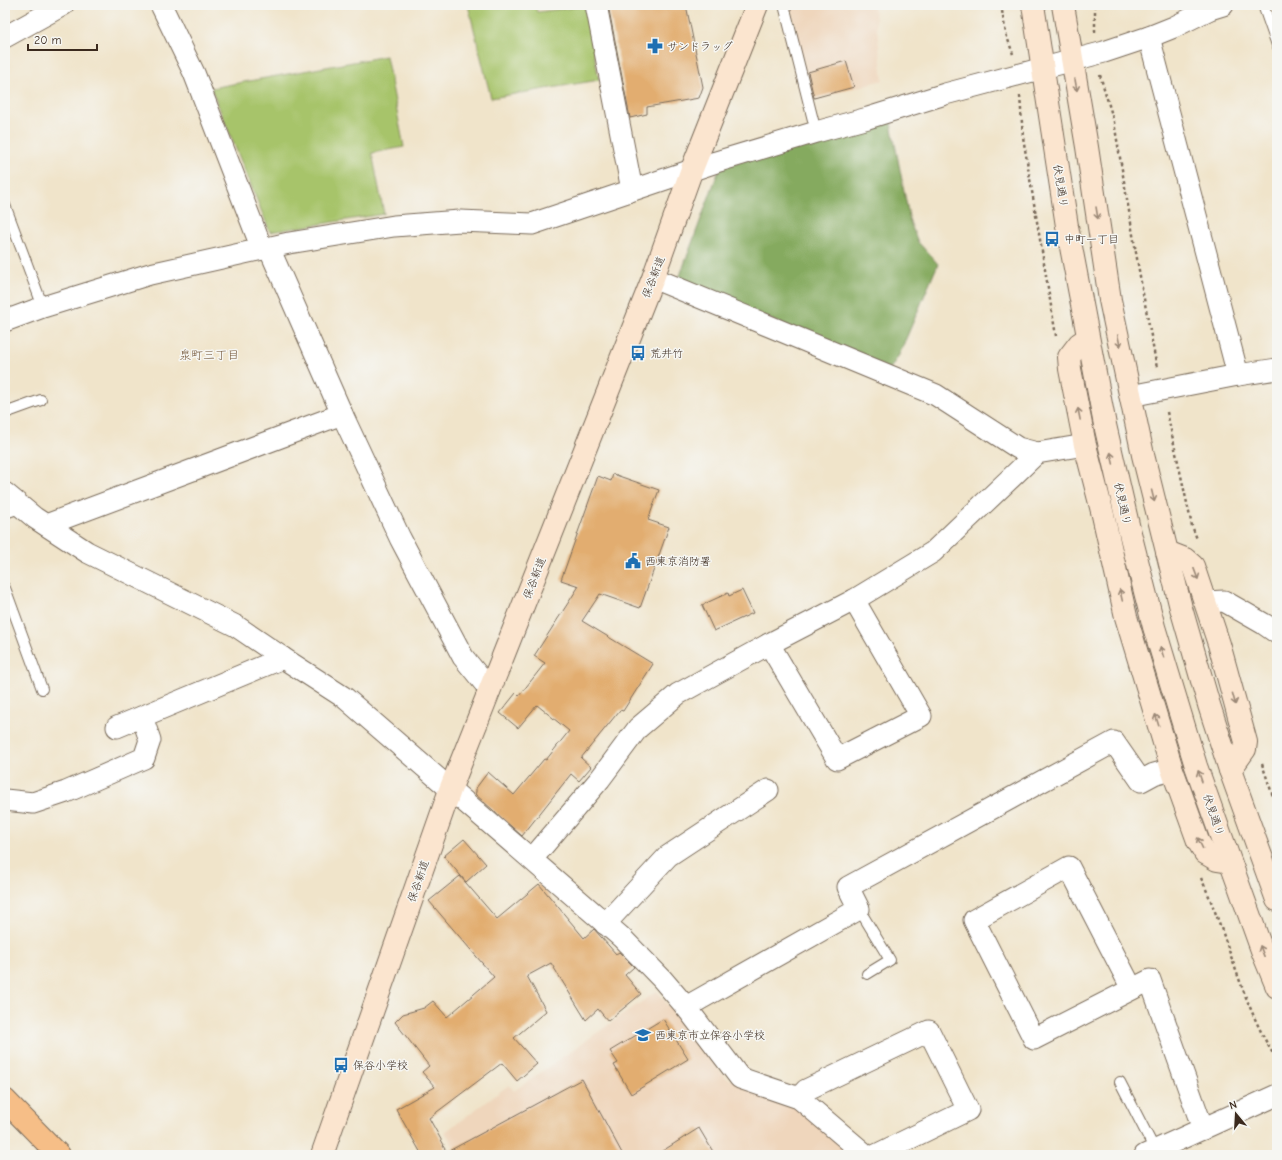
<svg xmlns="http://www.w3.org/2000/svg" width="1282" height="1160" font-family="'Comic Neue','Klee One',sans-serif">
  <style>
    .built { fill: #efd6bc }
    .green { fill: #a7c46b; stroke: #717744 }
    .forest { fill: #85aa5f; stroke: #606a3e }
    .building { fill: #e2ad70 }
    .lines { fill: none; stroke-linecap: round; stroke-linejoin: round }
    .lane-casing { stroke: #7a6b5a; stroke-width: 12 }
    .street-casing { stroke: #7a6b5a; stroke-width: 23 }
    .secondary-casing { stroke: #7a6b5a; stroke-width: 24 }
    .primary-casing { stroke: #7a6b5a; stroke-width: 24 }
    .path { stroke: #7a6b5a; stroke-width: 2.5; stroke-dasharray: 3 3; stroke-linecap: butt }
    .lane { stroke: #fff; stroke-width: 10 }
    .street { stroke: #fff; stroke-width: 21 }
    .secondary { stroke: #fbe5cf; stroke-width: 22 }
    .primary { stroke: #f6be87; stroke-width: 22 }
    .oneway { stroke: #9b8876 }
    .labels { text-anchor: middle; stroke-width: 3; stroke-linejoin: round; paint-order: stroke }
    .poi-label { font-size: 11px; fill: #3b2a1e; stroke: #f6f6f2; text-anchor: start }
    .street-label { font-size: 11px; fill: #3b2a1e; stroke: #f6f6f2 }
    .neighbourhood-label { font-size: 12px; fill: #75583b; stroke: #f6f6f2 }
  </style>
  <rect width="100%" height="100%" fill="#f6f6f2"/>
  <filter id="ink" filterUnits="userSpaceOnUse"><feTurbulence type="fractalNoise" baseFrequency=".025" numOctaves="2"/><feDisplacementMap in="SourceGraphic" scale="8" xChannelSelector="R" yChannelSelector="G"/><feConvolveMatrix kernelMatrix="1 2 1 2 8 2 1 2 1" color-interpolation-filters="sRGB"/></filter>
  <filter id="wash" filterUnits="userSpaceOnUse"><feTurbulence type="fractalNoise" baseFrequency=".012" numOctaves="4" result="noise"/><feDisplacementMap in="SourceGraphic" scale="16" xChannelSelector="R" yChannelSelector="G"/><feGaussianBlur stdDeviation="0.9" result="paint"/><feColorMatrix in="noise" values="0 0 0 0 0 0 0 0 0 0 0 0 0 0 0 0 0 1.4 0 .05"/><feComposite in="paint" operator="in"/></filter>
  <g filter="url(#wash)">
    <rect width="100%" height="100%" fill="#f0e4ca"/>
    <!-- built -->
    <g class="built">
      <path d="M790,5H874L883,80L812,100Z"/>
      <path d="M657,991L726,1078L793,1103L852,1155H459L445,1132L509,1085L514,1091Z"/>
    </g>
    <!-- green -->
    <g class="green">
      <path d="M468,5H535L537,12L585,6L599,80L491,98Z"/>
      <path d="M386,56L404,147L372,153L384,214L270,232L211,88Z"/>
    </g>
    <!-- forest -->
    <path class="forest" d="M890,118L910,222L918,242L938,264L899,355L890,369L678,281L720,167Z"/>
    <g id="blocks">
      <!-- building -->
      <g class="building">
        <path d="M608,5H686L703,87L699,98L647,107V114L630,118Z"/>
        <path d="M846,61L854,87L814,98L808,72Z"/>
        <path d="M613,474L659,490L648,520L669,527L640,608L600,594L582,621L653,664L623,711L620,710L581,758L591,767L579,781L571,774L522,836L475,794L476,792V788L488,772L514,795L544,759L546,760L569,731L537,705L518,728L500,713L516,693L519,696L545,663L534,656L579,586L561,580L598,476L611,481Z"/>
        <path d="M742,590L753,613L714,631L702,605L728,593L729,596Z"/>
        <path d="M464,839L486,864L466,882L444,856Z"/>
        <path d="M460,876L497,919L539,884L584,938L594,929L616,954L619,952L634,967L625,975L641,994L608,1021L598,1009L586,1020L551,963L527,976L546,1011L514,1038L537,1064L517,1081L502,1063L429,1118L444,1145L443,1146L447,1152L582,1079L623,1155H422L396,1109L435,1087L422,1072L429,1066L395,1022L403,1014L424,1008L433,1001L447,1017L494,977L429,901Z"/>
        <path d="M663,1019L688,1059L631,1094L614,1065L618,1063L610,1051Z"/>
        <path d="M699,1128L715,1155H656Z"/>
      </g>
    </g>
  </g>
  <g filter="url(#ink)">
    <use href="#blocks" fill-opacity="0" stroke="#7a6b5a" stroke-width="1"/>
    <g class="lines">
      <defs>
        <g id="lane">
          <path d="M784,5L816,132"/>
          <path d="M1263,5L1277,45"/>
          <path d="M5,205L43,307"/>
          <path d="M5,413L41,400"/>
          <path d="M5,513L23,507"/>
          <path d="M5,588L42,689"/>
          <path d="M859,909L890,960L867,974"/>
          <path d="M1120,1082L1155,1150"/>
        </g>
        <g id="street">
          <path d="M161,5L194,73L262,249"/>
          <path d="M596,5L632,190"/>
          <path d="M5,37L63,5"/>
          <path d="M1149,37L1238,375"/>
          <path d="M269,248L342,414L400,538L463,657L490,690"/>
          <path d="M653,278L936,395L1018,448L1037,453L1085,445"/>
          <path d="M5,321L43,307L150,274L289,243L394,226L460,221L532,224L716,162L816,132L868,118L945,94L1104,52L1149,37L1174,27L1210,9L1223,5"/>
          <path d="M1130,396L1238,375L1277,369"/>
          <path d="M5,493L35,518L87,552L236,626L283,658L345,698L621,937L662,979L686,1007L740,1078L799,1098L866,1155"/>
          <path d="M46,525L342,414"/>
          <path d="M1206,602L1224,601L1264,624L1277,633"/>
          <path d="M769,644L837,759L921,716L854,600"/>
          <path d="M117,727L283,658"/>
          <path d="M5,800L33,803L66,792L144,758L150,740L142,717"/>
          <path d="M532,859L600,779L638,728L678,694L769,644L854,600L933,552L1037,453"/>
          <path d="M605,924L668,856L768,790"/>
          <path d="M1132,989L1069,867L974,920L1034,1039L1150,980L1203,1129"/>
          <path d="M686,1007L859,909L848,887L1114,742L1141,781L1154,774L1172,769"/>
          <path d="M799,1098L806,1090L929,1031L968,1110L876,1155"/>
          <path d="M1145,1155L1277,1095"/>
        </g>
        <g id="secondary">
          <path d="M1033,5L1067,226L1105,425L1129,529L1154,627L1196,766L1263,953L1277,987"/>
          <path d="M1063,5L1087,147L1110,300L1143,455L1181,608L1209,705L1230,770L1277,900"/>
          <path d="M1088,338L1079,344L1069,357L1070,369L1085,445L1103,515L1126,617L1172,769L1198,841L1205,853L1217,860L1230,862"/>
          <path d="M1167,552L1185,559L1193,566L1219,644L1246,742L1245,749L1230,770"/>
          <path d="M322,1155L450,790L653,278L692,169L757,5"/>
        </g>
        <path id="primary" d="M5,1100L59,1155"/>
      </defs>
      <!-- lane casing -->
      <use href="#lane" class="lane-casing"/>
      <!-- street casing -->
      <use href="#street" class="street-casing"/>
      <!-- secondary casing -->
      <use href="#secondary" class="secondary-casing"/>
      <!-- primary casing -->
      <use href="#primary" class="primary-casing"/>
      <!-- path -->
      <g class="path">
        <path d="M1001,5L1006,34L1013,54"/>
        <path d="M1095,32V5"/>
        <path d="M1100,75L1114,122L1142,288L1157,368"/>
        <path d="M1020,96L1023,137L1056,336"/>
        <path d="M1167,412L1192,526L1197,539"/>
        <path d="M1262,764L1277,808"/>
        <path d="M1201,878C1228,936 1242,1006 1277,1060"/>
      </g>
      <!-- lane -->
      <use href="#lane" class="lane"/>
      <!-- street -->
      <use href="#street" class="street"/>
      <!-- secondary -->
      <use href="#secondary" class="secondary"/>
      <!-- primary -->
      <use href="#primary" class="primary"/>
    </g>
    <!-- one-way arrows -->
    <defs><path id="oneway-shaft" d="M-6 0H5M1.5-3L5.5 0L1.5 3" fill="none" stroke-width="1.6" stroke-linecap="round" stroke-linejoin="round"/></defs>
    <g class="oneway">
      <use href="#oneway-shaft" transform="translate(1076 85) rotate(80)"/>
      <use href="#oneway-shaft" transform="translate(1097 213) rotate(81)"/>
      <use href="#oneway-shaft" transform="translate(1119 341) rotate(78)"/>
      <use href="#oneway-shaft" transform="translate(1079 414) rotate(-101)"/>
      <use href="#oneway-shaft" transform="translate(1112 458) rotate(-103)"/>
      <use href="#oneway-shaft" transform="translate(1153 496) rotate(76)"/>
      <use href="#oneway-shaft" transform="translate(1196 574) rotate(69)"/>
      <use href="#oneway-shaft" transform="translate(1121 595) rotate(-103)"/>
      <use href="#oneway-shaft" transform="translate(1162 652) rotate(-107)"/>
      <use href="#oneway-shaft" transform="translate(1234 699) rotate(75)"/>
      <use href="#oneway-shaft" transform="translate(1157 720) rotate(-107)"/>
      <use href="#oneway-shaft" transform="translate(1200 776) rotate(-109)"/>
      <use href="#oneway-shaft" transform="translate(1200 843) rotate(-116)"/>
      <use href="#oneway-shaft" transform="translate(1262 951) rotate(-111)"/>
    </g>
  </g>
  <!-- icons -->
  <defs>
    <symbol id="pharmacy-bare" viewBox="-9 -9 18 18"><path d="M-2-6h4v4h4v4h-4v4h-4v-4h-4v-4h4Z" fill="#1f6fb2" stroke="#f6f6f2" stroke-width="2.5" paint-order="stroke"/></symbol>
    <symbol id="bus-bare" viewBox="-9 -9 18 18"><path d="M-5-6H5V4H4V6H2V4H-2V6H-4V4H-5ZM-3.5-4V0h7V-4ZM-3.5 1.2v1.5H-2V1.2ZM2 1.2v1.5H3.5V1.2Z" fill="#1f6fb2" stroke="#f6f6f2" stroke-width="2.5" paint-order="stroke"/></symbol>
    <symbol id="civic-bare" viewBox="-9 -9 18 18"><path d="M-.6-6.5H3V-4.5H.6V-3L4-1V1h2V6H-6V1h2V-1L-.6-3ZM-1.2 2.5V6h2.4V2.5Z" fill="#1f6fb2" stroke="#f6f6f2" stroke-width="2.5" paint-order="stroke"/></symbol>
    <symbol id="school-bare" viewBox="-9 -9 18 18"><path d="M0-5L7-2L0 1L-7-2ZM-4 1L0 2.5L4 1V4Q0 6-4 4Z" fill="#1f6fb2" stroke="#f6f6f2" stroke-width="2.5" paint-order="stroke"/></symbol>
  </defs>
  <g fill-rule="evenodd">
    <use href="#pharmacy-bare" x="644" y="35" width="22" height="22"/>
    <use href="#bus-bare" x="1041" y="228" width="22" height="22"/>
    <use href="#bus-bare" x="627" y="342" width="22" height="22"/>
    <use href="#civic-bare" x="622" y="550" width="22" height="22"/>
    <use href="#school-bare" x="632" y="1024" width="22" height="22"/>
    <use href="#bus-bare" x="330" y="1054" width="22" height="22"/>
  </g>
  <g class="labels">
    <!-- poi labels -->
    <g class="poi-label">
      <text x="667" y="50">サンドラッグ</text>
      <text x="1064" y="243">中町一丁目</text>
      <text x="650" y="357">荒井竹</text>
      <text x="645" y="565">西東京消防署</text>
      <text x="655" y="1039">西東京市立保谷小学校</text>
      <text x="353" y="1069">保谷小学校</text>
    </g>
    <!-- street labels -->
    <g class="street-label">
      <text transform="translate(1061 186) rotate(81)" y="4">伏見通り</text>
      <text transform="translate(653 277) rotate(-69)" y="4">保谷新道</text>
      <text transform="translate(1123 504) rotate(77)" y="4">伏見通り</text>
      <text transform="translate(534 578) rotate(-69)" y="4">保谷新道</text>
      <text transform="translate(1214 815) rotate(71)" y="4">伏見通り</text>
      <text transform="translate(418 881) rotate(-71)" y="4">保谷新道</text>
    </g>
    <!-- neighbourhood labels -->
    <g class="neighbourhood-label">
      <text x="209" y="359">泉町三丁目</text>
    </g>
  </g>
  <!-- margin -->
  <rect width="1282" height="1160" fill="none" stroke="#f6f6f2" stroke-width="20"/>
  <!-- north arrow -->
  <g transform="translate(1236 1114) rotate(342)" stroke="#f6f6f2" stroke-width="3" paint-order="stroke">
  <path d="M0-3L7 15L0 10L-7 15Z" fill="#3b2a1e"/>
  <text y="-6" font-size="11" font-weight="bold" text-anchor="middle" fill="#3b2a1e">N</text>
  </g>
  <!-- scale -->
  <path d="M28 44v6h69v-6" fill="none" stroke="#3b2a1e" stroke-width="2"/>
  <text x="34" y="44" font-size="12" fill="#3b2a1e" stroke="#f6f6f2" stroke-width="3" paint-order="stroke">20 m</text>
</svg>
